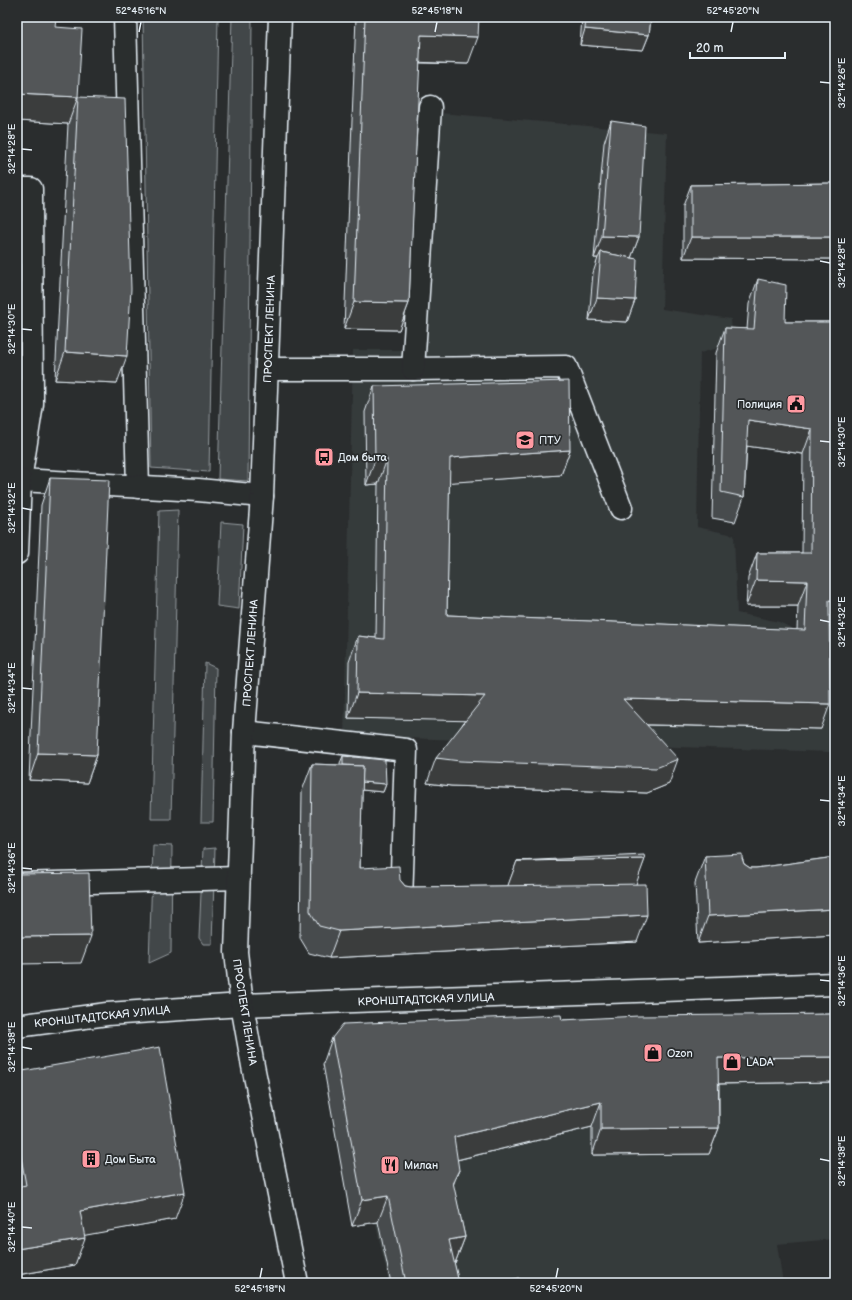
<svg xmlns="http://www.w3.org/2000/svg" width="852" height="1300" font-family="'Balsamiq Sans',sans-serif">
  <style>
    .built { fill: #363a3b }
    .green { fill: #424648; stroke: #959ca0 }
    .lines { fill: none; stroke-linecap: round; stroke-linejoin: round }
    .minor-casing { stroke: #e8f1f8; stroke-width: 25 }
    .major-casing { stroke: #e8f1f8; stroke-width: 25 }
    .minor { stroke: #2a2d2e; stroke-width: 22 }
    .major { stroke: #2a2d2e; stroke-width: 22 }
    .wall { fill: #474b4d; stroke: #e8f1f8 }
    .shaded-wall { fill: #3a3d3e; stroke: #e8f1f8 }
    .building { fill: #535759; stroke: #e8f1f8 }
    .ticks { fill: none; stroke: #e8f1f8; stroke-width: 1.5 }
    .labels { text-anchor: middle; stroke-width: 3.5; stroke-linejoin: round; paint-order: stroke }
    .street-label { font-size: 11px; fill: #e8f1f8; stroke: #2a2d2e }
    .poi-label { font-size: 11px; fill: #e8f1f8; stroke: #2a2d2e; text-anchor: start }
    .neatline { fill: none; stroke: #e8f1f8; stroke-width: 1.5 }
    .ticks-label { font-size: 10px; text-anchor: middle; fill: #e8f1f8 }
  </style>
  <rect width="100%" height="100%" fill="#2a2d2e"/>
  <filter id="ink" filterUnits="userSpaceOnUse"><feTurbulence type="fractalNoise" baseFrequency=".025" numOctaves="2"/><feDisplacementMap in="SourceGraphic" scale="8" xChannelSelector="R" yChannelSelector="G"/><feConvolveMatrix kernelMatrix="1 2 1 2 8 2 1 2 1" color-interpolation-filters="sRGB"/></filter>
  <g filter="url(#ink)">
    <!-- built -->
    <g class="built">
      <path d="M440,113L667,133L662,309L731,319L733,344L700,353L697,527L734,535L737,613L779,622L835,649V683L830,752L344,736L353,350H424Z"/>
      <path d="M835,1036V1239L777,1244L783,1283H389L344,1086Z"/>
    </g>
    <!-- green -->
    <g class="green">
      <path d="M143,17H218L209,472L151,468Z"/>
      <path d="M232,17H252L248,481L218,479Z"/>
      <path d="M178,510L171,819H151L159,511Z"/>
      <path d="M221,522L243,524L239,609L217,606Z"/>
      <path d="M205,663L216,668L213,822H201Z"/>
      <path d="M153,845L172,846L171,953L149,963Z"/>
      <path d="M215,848L212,944H203L199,938L203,849Z"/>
    </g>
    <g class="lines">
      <defs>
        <g id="minor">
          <path d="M125,17L138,487"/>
          <path d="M17,189H31L32,404L20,480L198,490L262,496"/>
          <path d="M268,369H413L566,367L621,508"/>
          <path d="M413,369L430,107"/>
          <path d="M17,553L20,480"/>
          <path d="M244,732L406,750L401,902H412"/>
          <path d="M17,884L239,878"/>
          <path d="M17,1026L107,1014L242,1005L835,984"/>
        </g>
        <path id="major" d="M280,17L262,496L244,732L236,952L242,1005L253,1066L297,1283"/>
      </defs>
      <!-- minor casing -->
      <use href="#minor" class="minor-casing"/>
      <!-- major casing -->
      <use href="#major" class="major-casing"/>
      <!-- minor -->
      <use href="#minor" class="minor"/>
      <!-- major -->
      <use href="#major" class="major"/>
    </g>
    <!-- wall -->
    <g class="wall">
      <path d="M17,17L55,27L78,97L117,383L55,380L68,124L17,121Z"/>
      <path d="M356,17H479L468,64L419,63L409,303L399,330L344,329Z"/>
      <path d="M582,17H651L649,35L643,50L580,45Z"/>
      <path d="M611,121L639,237L631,258L635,300L627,322L589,320L593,273L598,258H594L604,143Z"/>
      <path d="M835,183V259L683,258V206L691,185Z"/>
      <path d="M758,279L785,322H835V616L831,626H829L821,729L647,725L669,784L647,793L451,786L427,783L465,720L348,718L349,662L358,636L376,638L378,484L366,485L365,412L374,386L570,450L561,475L449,482L447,615L797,630L798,606H746L748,578L757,553H802L803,454L747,446L744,497L735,522L712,518L716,353L725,328L747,329L749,304Z"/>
      <path d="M50,478L97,755L87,783L29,780L41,505Z"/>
      <path d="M343,756L386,784L383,792L362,790L360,868L400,880L405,886L411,887L508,886L517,861L645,859L635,885L637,942L329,958L309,953L300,938L302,791L312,764L340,765V763Z"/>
      <path d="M705,856L742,858L744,864L750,868H756L835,857V935L698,943L695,883Z"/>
      <path d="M835,1014V1082L719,1084V1128L709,1154L592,1155V1127L457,1160L453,1185L465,1237L455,1263H454L459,1283H391L378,1222L352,1226L323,1064L332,1038L562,1020Z"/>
      <path d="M17,1072L175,1219L84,1235L75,1265L17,1275Z"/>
      <path d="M835,1276V1283H832Z"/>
    </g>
    <!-- shaded-wall -->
    <g class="shaded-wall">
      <path d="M585,29L649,35L643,50L580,45Z"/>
      <path d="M421,35L478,37L468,64L411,62Z"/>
      <path d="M17,94L78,97L68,124L17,121Z"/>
      <path d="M602,236L639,237L631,258L601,252L598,258H594Z"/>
      <path d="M691,237H835V259L683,258Z"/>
      <path d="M597,298L635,300L627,322L589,320Z"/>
      <path d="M354,302L409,303L399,330L344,329Z"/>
      <path d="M65,352L127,356L117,383L55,380Z"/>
      <path d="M748,420L812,429L803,454L739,445Z"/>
      <path d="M570,450L561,475L441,483L450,458Z"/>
      <path d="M387,459L378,484L366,485L375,460Z"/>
      <path d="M756,580L807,581L798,606H746Z"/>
      <path d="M829,600L835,601V616L831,626L820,625Z"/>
      <path d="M357,693L485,696L476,721L348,718Z"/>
      <path d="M623,699L830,704L821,729L614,724Z"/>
      <path d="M38,753L97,755L87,783L29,780Z"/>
      <path d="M436,758L678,759L669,784L647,793L451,786L427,783Z"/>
      <path d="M343,780L386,784L383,792L340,788Z"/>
      <path d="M645,859L635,887L507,888L517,861Z"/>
      <path d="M835,909V935L698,943L708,916Z"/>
      <path d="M647,915L637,942L329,958L339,931Z"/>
      <path d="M91,936L81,963L17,964V937Z"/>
      <path d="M835,1057V1082L709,1084L718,1058Z"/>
      <path d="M601,1102L592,1127L444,1163L454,1137Z"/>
      <path d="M719,1128L709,1154L592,1155L601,1129Z"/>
      <path d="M459,1170L449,1196L453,1182Z"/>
      <path d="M185,1192L175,1219L70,1238L80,1211Z"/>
      <path d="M388,1196L378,1222L352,1226L362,1200Z"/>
      <path d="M465,1237L455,1263L440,1266L449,1240Z"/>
      <path d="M85,1238L75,1265L17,1275V1249Z"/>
    </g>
    <!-- building -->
    <g class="building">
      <path d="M17,17H56L55,27L82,29L78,97L17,94Z"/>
      <path d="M365,17H479L478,37L421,35L409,303L354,302Z"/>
      <path d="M586,17H651L649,35L585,29Z"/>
      <path d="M78,97L125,99L131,289L127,356L65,352Z"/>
      <path d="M611,121L645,126L639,237L602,236Z"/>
      <path d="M835,183V237H691V185Z"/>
      <path d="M601,252L637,259L635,300L597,298Z"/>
      <path d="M758,279L786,285L785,322H835V601L829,600L830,704L623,699L678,759L656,768L460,761L436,758L485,696L357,693L358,636L384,639L387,459L375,460L374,386L569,381L570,450L450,458L447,615L805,630L807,581L756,580L757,553H811L812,429L748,420L744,497L721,492L725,328L754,329Z"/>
      <path d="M50,478L109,480L97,755L38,753Z"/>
      <path d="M343,756L385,760L386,784L362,782L363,766L343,765Z"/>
      <path d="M312,764L363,766L360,868L399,866L400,880L405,886L411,887L646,884L647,915L339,931L319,926L310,911Z"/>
      <path d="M742,854V858L744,864L750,868H756L835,857V909L708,916L705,856Z"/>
      <path d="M644,855L645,859L517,861Z"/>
      <path d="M89,873L91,936L17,937V874Z"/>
      <path d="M835,1014V1057L718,1058L719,1128L601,1129V1102L454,1137L459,1170L453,1182L465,1237L449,1240L459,1283H406L388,1196L362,1200L332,1038L343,1024L561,1015L562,1020L638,1016Z"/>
      <path d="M160,1047L185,1192L80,1211L85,1238L17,1249V1187L26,1185L17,1135V1072Z"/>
      <path d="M519,1278L520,1283H498Z"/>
    </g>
  </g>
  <!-- ticks -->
  <path class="ticks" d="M139,32L141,22M435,32L437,22M731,32L733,22M820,82L830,83M22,149L32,150M820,261L830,263M22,329L32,330M820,441L830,442M22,508L32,510M820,620L830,622M22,688L32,689M820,800L830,801M22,868L32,869M820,980L830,981M22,1047L32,1049M820,1159L830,1161M22,1227L32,1228M260,1278L262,1268M556,1278L558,1268"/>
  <!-- icons -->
  <defs>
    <symbol id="civic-square" viewBox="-11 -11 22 22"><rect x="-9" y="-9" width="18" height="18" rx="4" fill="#ff9aa2" stroke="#2a2d2e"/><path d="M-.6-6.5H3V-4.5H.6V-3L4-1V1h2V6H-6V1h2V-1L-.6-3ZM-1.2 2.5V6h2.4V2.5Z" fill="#111"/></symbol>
    <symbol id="university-square" viewBox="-11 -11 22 22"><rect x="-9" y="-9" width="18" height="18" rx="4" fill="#ff9aa2" stroke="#2a2d2e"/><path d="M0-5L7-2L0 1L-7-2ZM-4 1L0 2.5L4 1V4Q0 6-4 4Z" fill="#111"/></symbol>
    <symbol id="bus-square" viewBox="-11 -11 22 22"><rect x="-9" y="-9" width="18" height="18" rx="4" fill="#ff9aa2" stroke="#2a2d2e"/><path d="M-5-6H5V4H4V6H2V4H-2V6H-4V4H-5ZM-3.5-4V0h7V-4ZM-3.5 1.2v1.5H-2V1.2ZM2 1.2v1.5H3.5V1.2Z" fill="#111"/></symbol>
    <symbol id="shop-square" viewBox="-11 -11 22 22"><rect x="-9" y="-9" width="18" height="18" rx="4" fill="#ff9aa2" stroke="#2a2d2e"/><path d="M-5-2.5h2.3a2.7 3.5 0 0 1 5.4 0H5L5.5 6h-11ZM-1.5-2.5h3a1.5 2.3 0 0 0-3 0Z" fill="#111"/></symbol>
    <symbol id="building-square" viewBox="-11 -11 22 22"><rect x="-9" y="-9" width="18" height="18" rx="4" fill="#ff9aa2" stroke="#2a2d2e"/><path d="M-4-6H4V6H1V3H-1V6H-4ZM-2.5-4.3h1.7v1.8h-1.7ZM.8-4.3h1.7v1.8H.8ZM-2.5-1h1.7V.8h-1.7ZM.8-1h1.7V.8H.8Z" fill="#111"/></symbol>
    <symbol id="restaurant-square" viewBox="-11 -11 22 22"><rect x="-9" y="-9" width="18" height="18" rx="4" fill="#ff9aa2" stroke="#2a2d2e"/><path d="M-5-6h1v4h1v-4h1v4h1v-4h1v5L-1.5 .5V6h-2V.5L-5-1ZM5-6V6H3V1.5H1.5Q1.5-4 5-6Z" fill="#111"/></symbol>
  </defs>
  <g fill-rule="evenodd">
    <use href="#civic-square" x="785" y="393" width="22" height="22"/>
    <use href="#university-square" x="514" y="429" width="22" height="22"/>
    <use href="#bus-square" x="313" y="446" width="22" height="22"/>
    <use href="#shop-square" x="642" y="1042" width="22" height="22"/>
    <use href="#shop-square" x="721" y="1051" width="22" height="22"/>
    <use href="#building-square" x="80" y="1148" width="22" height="22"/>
    <use href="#restaurant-square" x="379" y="1154" width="22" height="22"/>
  </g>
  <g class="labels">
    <!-- street labels -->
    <g class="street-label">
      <text transform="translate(269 329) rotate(-88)" y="4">ПРОСПЕКТ ЛЕНИНА</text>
      <text transform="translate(250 653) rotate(-86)" y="4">ПРОСПЕКТ ЛЕНИНА</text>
      <text transform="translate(426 999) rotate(-2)" y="4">КРОНШТАДТСКАЯ УЛИЦА</text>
      <text transform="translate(245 1012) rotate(81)" y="4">ПРОСПЕКТ ЛЕНИНА</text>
      <text transform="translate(102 1016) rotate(-6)" y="4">КРОНШТАДТСКАЯ УЛИЦА</text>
    </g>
    <!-- poi labels -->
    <g class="poi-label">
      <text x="782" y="408" text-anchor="end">Полиция</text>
      <text x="539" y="444">ПТУ</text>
      <text x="338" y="461">Дом быта</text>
      <text x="667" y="1057">Ozon</text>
      <text x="746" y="1066">LADA</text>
      <text x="105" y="1163">Дом Быта</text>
      <text x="404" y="1169">Милан</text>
    </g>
  </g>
  <!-- margin -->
  <rect width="852" height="1300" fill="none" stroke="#2a2d2e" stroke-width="44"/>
  <!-- scale -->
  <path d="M690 52v6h95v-6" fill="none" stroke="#e8f1f8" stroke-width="2"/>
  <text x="696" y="52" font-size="12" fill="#e8f1f8" stroke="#2a2d2e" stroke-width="3" paint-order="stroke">20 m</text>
  <rect x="22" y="22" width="808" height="1256" class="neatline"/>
  <g class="ticks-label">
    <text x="141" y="14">52°45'16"N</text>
    <text x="437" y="14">52°45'18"N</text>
    <text x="733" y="14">52°45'20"N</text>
    <text transform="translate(841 83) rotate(-90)" y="4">32°14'26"E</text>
    <text transform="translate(11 149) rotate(-90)" y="4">32°14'28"E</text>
    <text transform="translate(841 263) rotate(-90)" y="4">32°14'28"E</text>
    <text transform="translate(11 329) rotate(-90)" y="4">32°14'30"E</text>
    <text transform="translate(841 442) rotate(-90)" y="4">32°14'30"E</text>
    <text transform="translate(11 508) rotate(-90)" y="4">32°14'32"E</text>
    <text transform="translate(841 622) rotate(-90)" y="4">32°14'32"E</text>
    <text transform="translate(11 688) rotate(-90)" y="4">32°14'34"E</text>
    <text transform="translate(841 801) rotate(-90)" y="4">32°14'34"E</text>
    <text transform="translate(11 868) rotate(-90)" y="4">32°14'36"E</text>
    <text transform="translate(841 981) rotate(-90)" y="4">32°14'36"E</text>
    <text transform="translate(11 1047) rotate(-90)" y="4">32°14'38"E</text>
    <text transform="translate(841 1161) rotate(-90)" y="4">32°14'38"E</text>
    <text transform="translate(11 1227) rotate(-90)" y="4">32°14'40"E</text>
    <text x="260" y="1292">52°45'18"N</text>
    <text x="556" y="1292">52°45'20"N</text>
  </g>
</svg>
